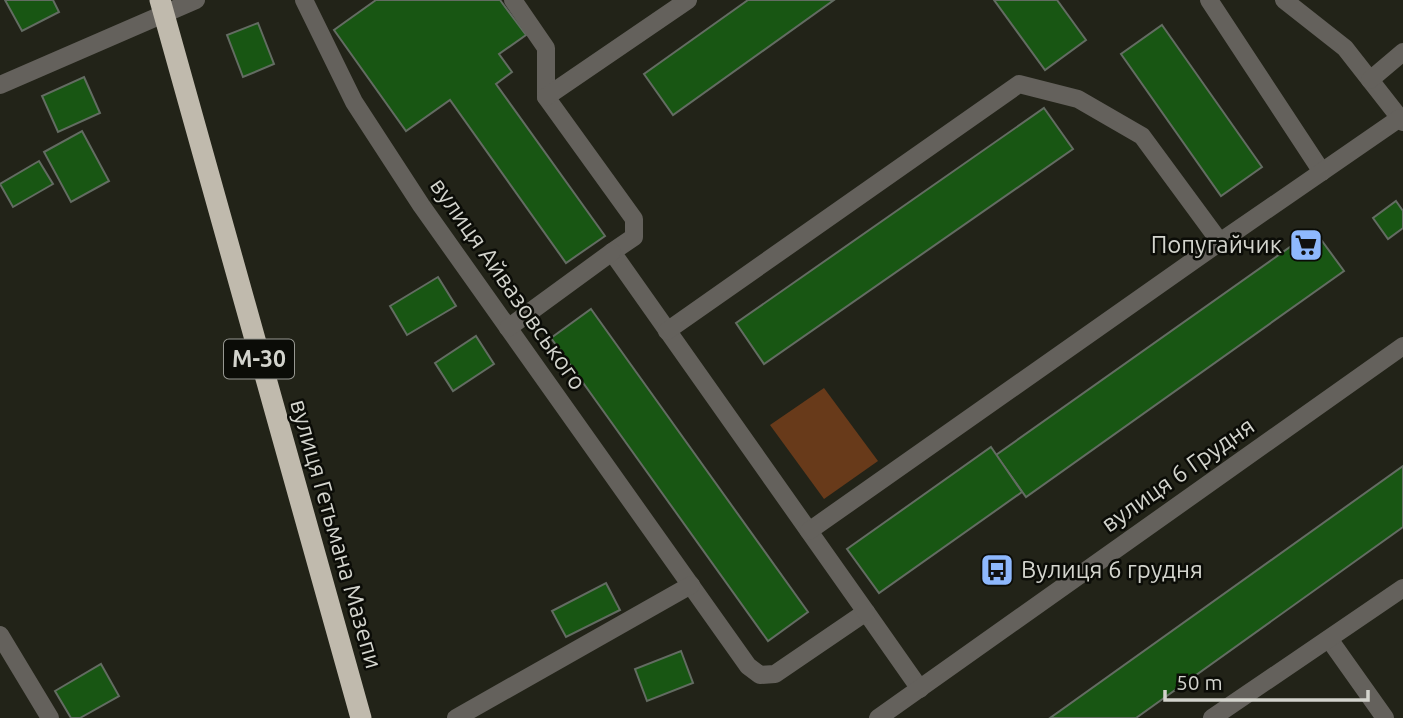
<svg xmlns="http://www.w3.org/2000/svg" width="1403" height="718" font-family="Ubuntu,sans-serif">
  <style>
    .green { fill: #683a1a }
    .building { fill: #185613; stroke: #636c62; stroke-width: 2 }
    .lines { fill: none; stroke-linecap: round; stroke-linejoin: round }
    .minor { stroke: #64615c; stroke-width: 18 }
    .highway { stroke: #c0baad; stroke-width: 21 }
    .labels { text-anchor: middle; stroke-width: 5; stroke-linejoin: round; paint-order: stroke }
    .shield { fill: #0b0c07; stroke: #979892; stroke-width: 2 }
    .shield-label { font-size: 23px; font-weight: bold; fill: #d3d4cd }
    .poi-label { font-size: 24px; fill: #d3d4cd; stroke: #0b0c07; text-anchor: end }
    .street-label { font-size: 24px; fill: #d3d4cd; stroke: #0b0c07 }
  </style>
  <rect width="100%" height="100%" fill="#222318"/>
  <!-- green -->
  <path class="green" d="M824,388L878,461L824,499L770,425Z"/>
  <!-- building -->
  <g class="building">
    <path d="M5,0H53L59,12L22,31Z"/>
    <path d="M376,0H500L526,35L499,54L512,72L496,84L605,236L566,263L450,100L406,131L334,30Z"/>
    <path d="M748,0H834L673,115L644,74Z"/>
    <path d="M994,0H1057L1086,40L1045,70Z"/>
    <path d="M258,23L274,64L243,77L227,35Z"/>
    <path d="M1162,25L1262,167L1221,196L1121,54Z"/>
    <path d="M84,77L100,113L58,132L42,96Z"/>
    <path d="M1044,108L1073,149L764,364L736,323Z"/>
    <path d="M82,131L109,181L71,202L44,152Z"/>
    <path d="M39,161L53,184L13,207L0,184Z"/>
    <path d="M1396,201L1403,211V228L1388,239L1373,218Z"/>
    <path d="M1314,230L1344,271L1026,497L996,455Z"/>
    <path d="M438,277L456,306L407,335L390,306Z"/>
    <path d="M591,309L808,612L768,641L551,338Z"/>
    <path d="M476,336L494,364L453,391L435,363Z"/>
    <path d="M991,447L1022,492L879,593L847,549Z"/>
    <path d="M1403,466V527L1136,718H1050Z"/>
    <path d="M606,583L620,610L566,637L552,611Z"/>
    <path d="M681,651L693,683L647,701L635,669Z"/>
    <path d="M101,664L119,696L80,718H71L55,691Z"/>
  </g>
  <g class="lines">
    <!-- minor -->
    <g class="minor">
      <path d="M304,0L354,102L421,205L748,666L760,675L775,674L866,612L920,689"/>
      <path d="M513,0L546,48V97L634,219V237L612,252L866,612"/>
      <path d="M1209,0L1322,172"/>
      <path d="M1284,0L1345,48L1403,122"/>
      <path d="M1370,80L1403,52"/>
      <path d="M0,85L196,0"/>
      <path d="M546,97L688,0"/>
      <path d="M1220,242L1400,118"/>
      <path d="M508,328L612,252"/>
      <path d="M667,331L1019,84L1078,99L1142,136L1220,242L809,531"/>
      <path d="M0,635L50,718"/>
      <path d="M1329,639L1385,718"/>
      <path d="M456,718L691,585"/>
      <path d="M878,718L1403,346"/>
      <path d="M1212,718L1403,588"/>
    </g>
    <!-- highway -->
    <path class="highway" d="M160,0L361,718"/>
  </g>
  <!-- icons -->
  <defs>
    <symbol id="supermarket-square" viewBox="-11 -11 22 22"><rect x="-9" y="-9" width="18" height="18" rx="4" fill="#8eb8fd" stroke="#0b0c07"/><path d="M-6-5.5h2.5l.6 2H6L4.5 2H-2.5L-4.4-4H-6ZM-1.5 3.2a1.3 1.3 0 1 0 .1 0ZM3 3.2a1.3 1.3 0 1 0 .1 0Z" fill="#111"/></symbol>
    <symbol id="bus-square" viewBox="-11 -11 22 22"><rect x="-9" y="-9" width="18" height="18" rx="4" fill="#8eb8fd" stroke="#0b0c07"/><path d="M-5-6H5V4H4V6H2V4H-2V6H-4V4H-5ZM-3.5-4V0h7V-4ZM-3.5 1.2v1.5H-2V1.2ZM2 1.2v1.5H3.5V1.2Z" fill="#111"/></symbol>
  </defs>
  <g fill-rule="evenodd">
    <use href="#supermarket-square" x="1287" y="226" width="38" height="38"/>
    <use href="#bus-square" x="978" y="551" width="38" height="38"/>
  </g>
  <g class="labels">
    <!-- shield labels -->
    <rect class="shield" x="224" y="339.5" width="70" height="39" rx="5"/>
    <g class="shield-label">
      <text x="259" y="367">М-30</text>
    </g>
    <!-- poi labels -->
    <g class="poi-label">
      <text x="1282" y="253">Попугайчик</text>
      <text x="1021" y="578" text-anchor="start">Вулиця 6 грудня</text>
    </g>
    <!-- street labels -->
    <g class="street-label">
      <text transform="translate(508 284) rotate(55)" y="8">вулиця Айвазовського</text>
      <text transform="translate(1178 475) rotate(-35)" y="8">вулиця 6 Грудня</text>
      <text transform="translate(336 534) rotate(74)" y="8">вулиця Гетьмана Мазепи</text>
    </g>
  </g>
  <!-- scale -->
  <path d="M1165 690v10h203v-10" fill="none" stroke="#d3d4cd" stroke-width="3.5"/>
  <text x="1176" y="690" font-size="21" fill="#d3d4cd" stroke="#0b0c07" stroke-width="5" paint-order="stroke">50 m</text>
</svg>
